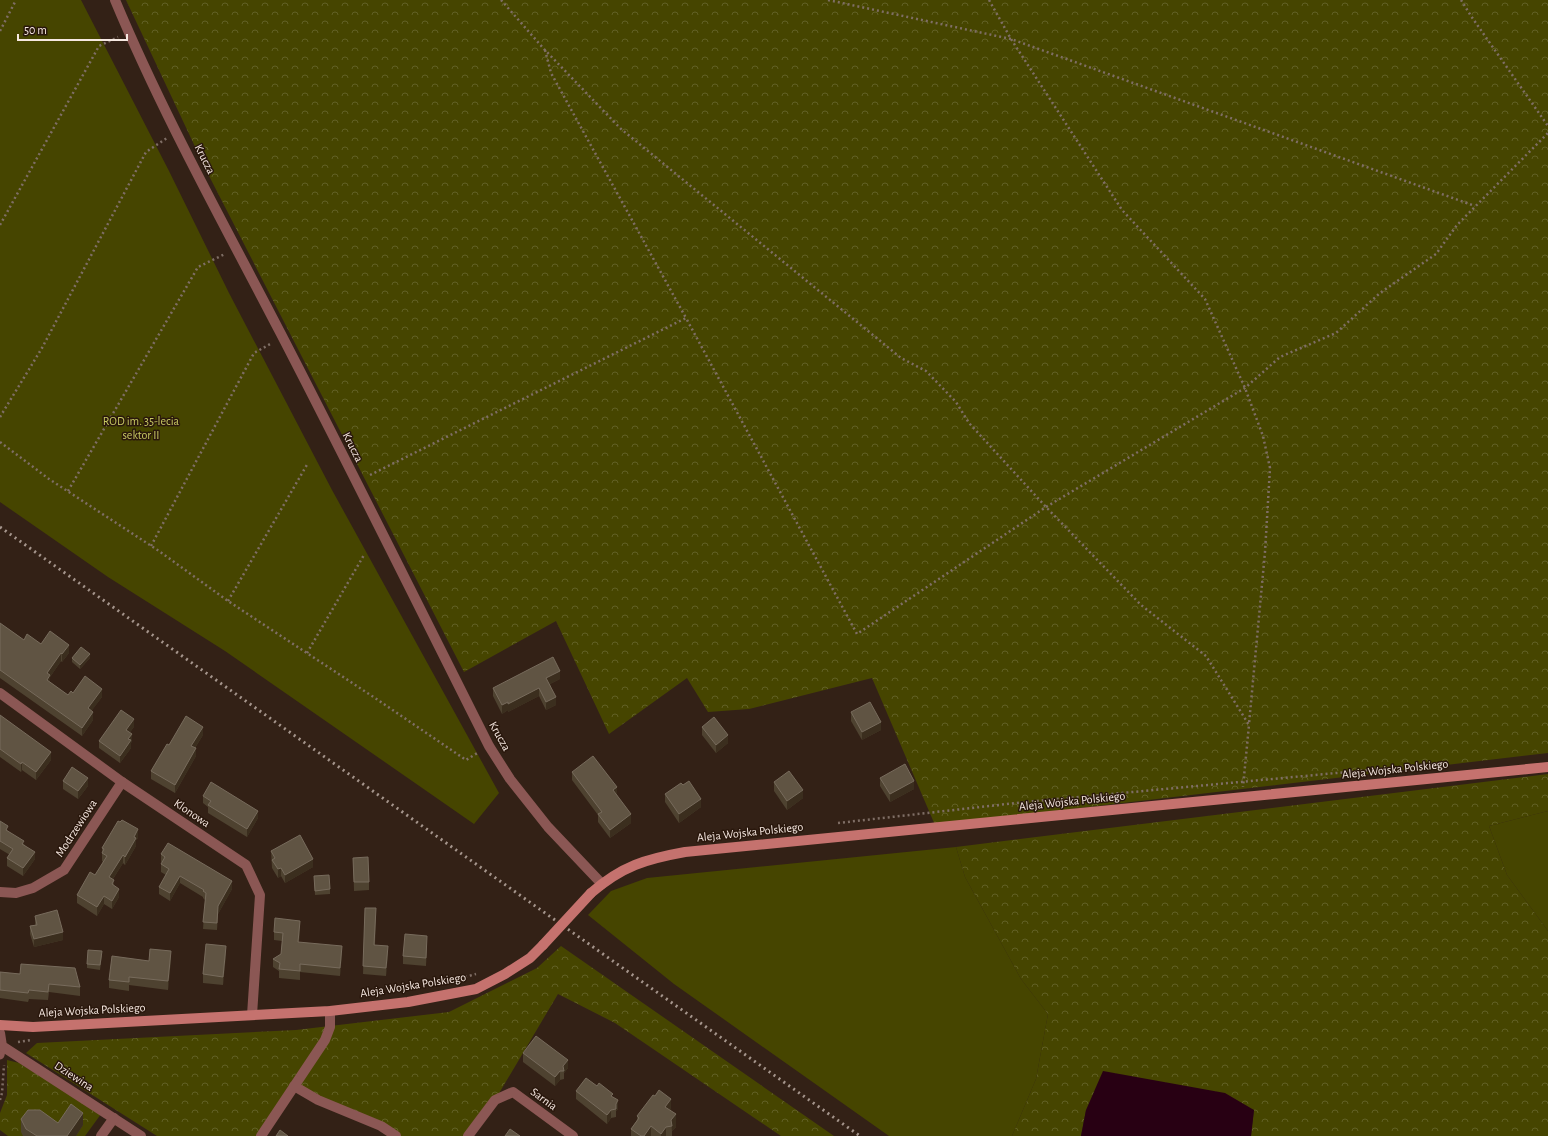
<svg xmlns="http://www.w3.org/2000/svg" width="1548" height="1136" font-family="'Alegreya Sans',sans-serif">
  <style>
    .green { fill: #464500 }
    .forest { fill: url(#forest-crowns) }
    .water { fill: #280013 }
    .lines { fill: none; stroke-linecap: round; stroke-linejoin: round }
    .path { stroke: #7f6e65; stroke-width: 2.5; stroke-dasharray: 2 3; stroke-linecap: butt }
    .lane { stroke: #8b5754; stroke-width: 9 }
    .street { stroke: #8b5754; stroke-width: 10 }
    .secondary { stroke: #c5726e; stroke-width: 10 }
    .rail { stroke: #a5958c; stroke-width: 3; stroke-dasharray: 2 4; stroke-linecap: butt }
    .secondary-bridge { stroke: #c5726e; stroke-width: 10 }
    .wall { fill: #4e4230 }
    .shaded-wall { fill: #3b2e1e }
    .building { fill: #605443; stroke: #776b5c }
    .labels { text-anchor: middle; stroke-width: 3; stroke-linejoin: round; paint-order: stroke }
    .street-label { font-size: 12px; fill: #f6e8e1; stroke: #29170c }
    .park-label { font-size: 12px; fill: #c8c963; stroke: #29170c }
  </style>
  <defs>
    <pattern id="forest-crowns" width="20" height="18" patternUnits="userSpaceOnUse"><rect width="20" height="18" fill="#464500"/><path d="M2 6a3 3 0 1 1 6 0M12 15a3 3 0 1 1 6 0" fill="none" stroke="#616025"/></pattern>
  </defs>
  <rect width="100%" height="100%" fill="#332116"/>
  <!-- green -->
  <g class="green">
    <path d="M0,0H81L169,171L229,293L332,490L499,793L474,824L225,651L108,577L0,502Z"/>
    <path d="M1548,811V931L1507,875L1489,826Z"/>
    <path d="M956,847L965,877L1021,979L1048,1014L1036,1079L1012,1136H889L674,984L588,915L611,891L647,878Z"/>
  </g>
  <!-- forest -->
  <g class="forest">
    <path d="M126,0H1548V753L935,825L872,678L749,709L708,712L687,678L609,734L556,621L464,672L206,170Z"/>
    <path d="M1548,774V811L1489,826L1507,875L1548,931V1136H1251L1254,1110H1086L1081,1136H1012L1036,1079L1048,1014L1021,979L965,877L956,847Z"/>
    <path d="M561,946L834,1136H781L615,1023L558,994L495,1100L468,1136H396L295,1086L260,1136H157L26,1053L37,1043L296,1030L449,1012L537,968Z"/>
    <path d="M7,1060L19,1063L101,1114L85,1136H8L0,1130V1113L7,1095Z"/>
  </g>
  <!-- water -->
  <path class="water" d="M1103,1071L1225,1093L1254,1110L1251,1136H1081L1086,1110Z"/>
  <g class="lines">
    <!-- path -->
    <g class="path">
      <path d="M501,0L544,49L621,129L901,358L926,371L956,402L969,423L1046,507L1141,605L1206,656L1249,725L1243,787"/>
      <path d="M828,0L1011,39L1475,206"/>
      <path d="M989,0L1011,39L1122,210L1205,299L1245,388L1263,436L1270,468L1265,552L1249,724"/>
      <path d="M1461,0L1471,16L1548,126"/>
      <path d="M0,31L16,0"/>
      <path d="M545,50L551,73L686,318"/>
      <path d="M0,225L99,46L118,37"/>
      <path d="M0,417L42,348L146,152L167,138"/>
      <path d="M0,442L49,479L159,551L228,601L375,698L466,760L479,752"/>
      <path d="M370,475L686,318L857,634L1046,507L1245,388L1280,357L1336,333L1380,293L1436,254L1457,225L1548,133"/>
      <path d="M68,491L198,267L225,254"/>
      <path d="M151,546L254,353L272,343"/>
      <path d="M228,601L308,463"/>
      <path d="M307,653L364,555"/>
      <path d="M838,823L1025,802L1444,763"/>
      <path d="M465,977L476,974"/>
      <path d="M18,1042L31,1040"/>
      <path d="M0,1100L2,1093L4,1065"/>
    </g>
    <!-- lane -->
    <path class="lane" d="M0,1055L2,1046"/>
    <!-- street -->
    <g class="street">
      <path d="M115,0C163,115 224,224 281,334C352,471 420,609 489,746L510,779L548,827L602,884"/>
      <path d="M0,693L122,782L246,865L260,895L252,1015"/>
      <path d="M0,892L16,893L33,888L64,870L122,782"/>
      <path d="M0,1033L2,1046L141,1136"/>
      <path d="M294,1086L318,1100L381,1126L396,1136"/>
      <path d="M101,1136L114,1118"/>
      <path d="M261,1136L325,1040L330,1027V1011"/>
      <path d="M468,1136L495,1100L513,1092L573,1136"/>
    </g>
    <!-- secondary -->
    <g class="secondary">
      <path d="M591,893C622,866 646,859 685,852L1548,767"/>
      <path d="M0,1025L33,1027L330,1011L408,1002L476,989L505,974L530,958L543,945"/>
    </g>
    <!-- rail -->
    <path class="rail" d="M0,527L860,1136"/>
    <!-- secondary-bridge -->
    <path class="secondary-bridge" d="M543,945L591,893"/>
  </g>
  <!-- wall -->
  <g class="wall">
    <path d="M0,623L24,640L41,644L69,653L62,662L61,661L50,677V682L68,695L73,693L102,697L91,711L93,720L82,736L0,678Z"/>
    <path d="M72,658H90L80,669L72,662Z"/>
    <path d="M560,679L550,684L556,705L546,710L539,696L508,712V710L502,714L493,696V688Z"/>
    <path d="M851,712L881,730L862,740L851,721Z"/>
    <path d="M0,715L51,760L36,780L22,770L21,772L0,757Z"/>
    <path d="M134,727L130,732L132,741L131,743V748L120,763L99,748V741Z"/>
    <path d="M702,727L728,743L716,753L702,735Z"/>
    <path d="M203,735L195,748L196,756L175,793L151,779V771L169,745Z"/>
    <path d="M572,772L617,795L631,823L610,838L598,822V815L572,780Z"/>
    <path d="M880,778L914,789L890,802L880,786Z"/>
    <path d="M63,781L88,786L78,799L63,789Z"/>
    <path d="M774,782L803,798L787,810L774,791Z"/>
    <path d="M665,794L701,807L679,823L665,802Z"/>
    <path d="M203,796L258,818L247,837L208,813V807L203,803Z"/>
    <path d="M0,821L8,831L24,844L35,859L23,876L7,866V858L10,855L0,849Z"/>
    <path d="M138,838L136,840V846L125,865L123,863L113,879L114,886L119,897L112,909L104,904L97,916L77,903V895L95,875L103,862L102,861V848Z"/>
    <path d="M271,851L313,867L285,883L281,876L278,878L272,868Z"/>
    <path d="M161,854L232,889L218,914L217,930L203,929L205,900L203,898V897L180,883L170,901L159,894V887L166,875L161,872V864L162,862H161Z"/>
    <path d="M353,858L369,882V890L354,891Z"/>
    <path d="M314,880L330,889V894L315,895Z"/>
    <path d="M365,908L376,916L375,945L388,954L386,976L363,974Z"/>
    <path d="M35,916L63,940L34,947L30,934V926L35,925Z"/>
    <path d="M300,930L299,942L342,954L340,976L300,972V980L279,978V971L273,967V959L281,954L282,941L274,940V932Z"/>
    <path d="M427,944L426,966L403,964V956Z"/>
    <path d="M226,954L223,985L203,983V974Z"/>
    <path d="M102,955L100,970L87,968V964Z"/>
    <path d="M171,959L168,990L129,985V991L109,988V980L149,961Z"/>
    <path d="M0,972L80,987V996L49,992L48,1000L29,999L28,1002L0,998Z"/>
    <path d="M523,1053L568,1068L564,1073V1079L560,1080L555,1086L523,1062Z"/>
    <path d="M576,1091L613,1097L618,1109L616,1111V1117L611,1118L607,1124L576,1099Z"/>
    <path d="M671,1111L676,1127L672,1131V1136H631V1129L637,1120V1116Z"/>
    <path d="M21,1119L58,1123L83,1125L76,1136H23L21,1132Z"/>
  </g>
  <!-- shaded-wall -->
  <g class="shaded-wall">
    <path d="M69,645V653L62,662V654Z"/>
    <path d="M61,653V661L50,677V683L47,688V673Z"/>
    <path d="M90,654V658L80,669V665Z"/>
    <path d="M560,671V679L546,686V678Z"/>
    <path d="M539,688V696L508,712V704Z"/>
    <path d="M102,689V697L88,716V708Z"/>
    <path d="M556,697V705L546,710V702Z"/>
    <path d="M508,702V710L502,714V705Z"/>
    <path d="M93,712V720L82,736V728Z"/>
    <path d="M134,719V727L126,737V730Z"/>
    <path d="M881,722V730L862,740V732Z"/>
    <path d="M203,727V735L191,754V746Z"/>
    <path d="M132,734V741L131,743V748L120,763V756L128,739Z"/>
    <path d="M728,735V743L716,753V745Z"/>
    <path d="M196,748V756L175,793V785Z"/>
    <path d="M51,752V760L36,780V772Z"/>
    <path d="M22,762V770L21,772V764Z"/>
    <path d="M88,778V786L78,799V791Z"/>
    <path d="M914,781V789L890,802V794Z"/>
    <path d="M617,787V796L613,790Z"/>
    <path d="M803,790V798L787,810V801Z"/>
    <path d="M701,799V807L679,823V814Z"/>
    <path d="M258,811V818L247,837V829Z"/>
    <path d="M631,814V823L610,838V830Z"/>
    <path d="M138,829V838L136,840V846L125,865V857L134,837Z"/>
    <path d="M35,852V859L23,876V868Z"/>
    <path d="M123,855V863L109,885V877Z"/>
    <path d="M313,859V867L285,883V875Z"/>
    <path d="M281,868V876L278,878V869Z"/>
    <path d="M180,876V883L170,901V893Z"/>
    <path d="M232,881V889L218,914L217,930L218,906Z"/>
    <path d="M119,889V897L112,909V901Z"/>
    <path d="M104,896V904L97,916V907Z"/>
    <path d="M300,921V930L298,950V942Z"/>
    <path d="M63,932V940L34,947V939Z"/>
    <path d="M427,936V944L426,966V958Z"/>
    <path d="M226,946V954L223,985V977Z"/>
    <path d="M342,946V954L340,976V968Z"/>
    <path d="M388,946V954L386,976V968Z"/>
    <path d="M171,951V959L168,990V981Z"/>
    <path d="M568,1060V1068L564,1073L563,1066Z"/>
    <path d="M560,1071V1080L555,1086V1077Z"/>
    <path d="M671,1099V1111L665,1107Z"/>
    <path d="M618,1100V1109L616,1111V1104Z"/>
    <path d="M611,1110V1118L607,1124V1115Z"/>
    <path d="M83,1113V1125L76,1136H67Z"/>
    <path d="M676,1114V1127L672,1131L671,1120Z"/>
    <path d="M651,1126V1136H644Z"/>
    <path d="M666,1127V1136H661V1134Z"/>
  </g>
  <!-- building -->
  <g class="building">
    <path d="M0,623L24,640L27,634L41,644L50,631L69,645L62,654L61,653L47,673L50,675L47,680L68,695L71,691L73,693L85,676L102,689L88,708L93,712L82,728L0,670Z"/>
    <path d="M81,647L90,654L80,665L72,658Z"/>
    <path d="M553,657L560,671L546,678L556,697L546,702L539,688L508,704V702L502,705L493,688Z"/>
    <path d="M870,702L881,722L862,732L851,712Z"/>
    <path d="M121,710L134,719L126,730L132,734L128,739L131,740L120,756L99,741Z"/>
    <path d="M0,715L51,752L36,772L22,762L21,764L0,749Z"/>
    <path d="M186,716L203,727L191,746L196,748L175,785L151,771L167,744L169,745Z"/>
    <path d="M714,717L728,735L716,745L702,727Z"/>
    <path d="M593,756L617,787L613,790L631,814L610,830L598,814L602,812L572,772Z"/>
    <path d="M905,764L914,781L890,794L880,778Z"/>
    <path d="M72,767L88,778L78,791L63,781Z"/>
    <path d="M789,771L803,790L787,801L774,782Z"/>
    <path d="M689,781L701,799L679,814L665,794L681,783L683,785Z"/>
    <path d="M211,782L258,811L247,829L208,805L211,801L203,796Z"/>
    <path d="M122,820L138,829L134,837L136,838L125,857L123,855L109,877L114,880L112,884L119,889L112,901L104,896L97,907L77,895L90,872L95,875L107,856L102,853L104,849L102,848L118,821L120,822Z"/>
    <path d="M0,821L8,826L6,830L24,841L22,844L35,852L23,868L7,858L13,849L0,841Z"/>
    <path d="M300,835L313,859L285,875L281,868L278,869L272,860L275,858L271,851Z"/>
    <path d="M168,843L232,881L218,906L217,923L203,922L206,893L203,891L204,890L180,876L170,893L159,887L169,869L161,864L165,857L161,854Z"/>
    <path d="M368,857L369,882H354L353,858Z"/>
    <path d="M329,875L330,889L315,891L314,876Z"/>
    <path d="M365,908H376L374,945L388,946L386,968L363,966Z"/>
    <path d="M57,910L63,932L34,939L30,926L37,925L35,916Z"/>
    <path d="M275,918L300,921L298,942L342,946L340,968L300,964V971L279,969L280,963L273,959L281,954L283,933L274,932Z"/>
    <path d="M405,934L427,936L426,958L403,956Z"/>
    <path d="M206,944L226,946L223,977L203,974Z"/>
    <path d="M150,949L171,951L168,981L129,977V982L109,980L112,956L149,961Z"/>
    <path d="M88,950L102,951L100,965L87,964Z"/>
    <path d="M21,964L75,968L80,987L49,984L48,992L29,990L28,993L0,990V972L20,974Z"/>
    <path d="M536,1036L568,1060L563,1066L564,1071H560L555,1077L523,1053Z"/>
    <path d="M586,1078L597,1086L599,1083L613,1094L611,1096L618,1100L616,1104V1109L611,1110L607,1115L576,1091Z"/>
    <path d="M659,1090L671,1099L665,1107L676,1114L671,1120L672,1126L666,1127L661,1134L651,1126L644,1136H641L631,1129L639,1118L637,1116L653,1095L655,1096Z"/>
    <path d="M71,1104L83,1113L67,1136H37L26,1129L21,1119L28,1110H40L58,1123Z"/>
    <path d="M510,1129L520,1136H505Z"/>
    <path d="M280,1130L288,1136H276Z"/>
  </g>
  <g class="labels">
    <!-- street labels -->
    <g class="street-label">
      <text transform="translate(205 159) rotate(63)" y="4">Krucza</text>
      <text transform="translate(353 447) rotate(63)" y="4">Krucza</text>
      <text transform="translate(500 736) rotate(61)" y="4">Krucza</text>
      <text transform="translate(1395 769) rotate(-6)" y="4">Aleja Wojska Polskiego</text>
      <text transform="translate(1072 801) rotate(-6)" y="4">Aleja Wojska Polskiego</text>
      <text transform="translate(192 813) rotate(34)" y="4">Klonowa</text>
      <text transform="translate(76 828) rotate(-57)" y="4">Modrzewiowa</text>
      <text transform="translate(750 832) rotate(-6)" y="4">Aleja Wojska Polskiego</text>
      <text transform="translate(413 985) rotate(-9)" y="4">Aleja Wojska Polskiego</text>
      <text transform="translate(92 1010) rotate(-3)" y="4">Aleja Wojska Polskiego</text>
      <text transform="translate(74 1076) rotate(33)" y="4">Dziewina</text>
      <text transform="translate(544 1099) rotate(36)" y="4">Sarnia</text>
    </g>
    <!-- park labels -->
    <g class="park-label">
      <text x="141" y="425">ROD im. 35-lecia<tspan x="141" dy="14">sektor II</tspan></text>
    </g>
  </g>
  <!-- scale -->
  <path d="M18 34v6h109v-6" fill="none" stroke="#f6e8e1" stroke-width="2"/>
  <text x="24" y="34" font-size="12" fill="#f6e8e1" stroke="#29170c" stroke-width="3" paint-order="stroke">50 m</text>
</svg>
